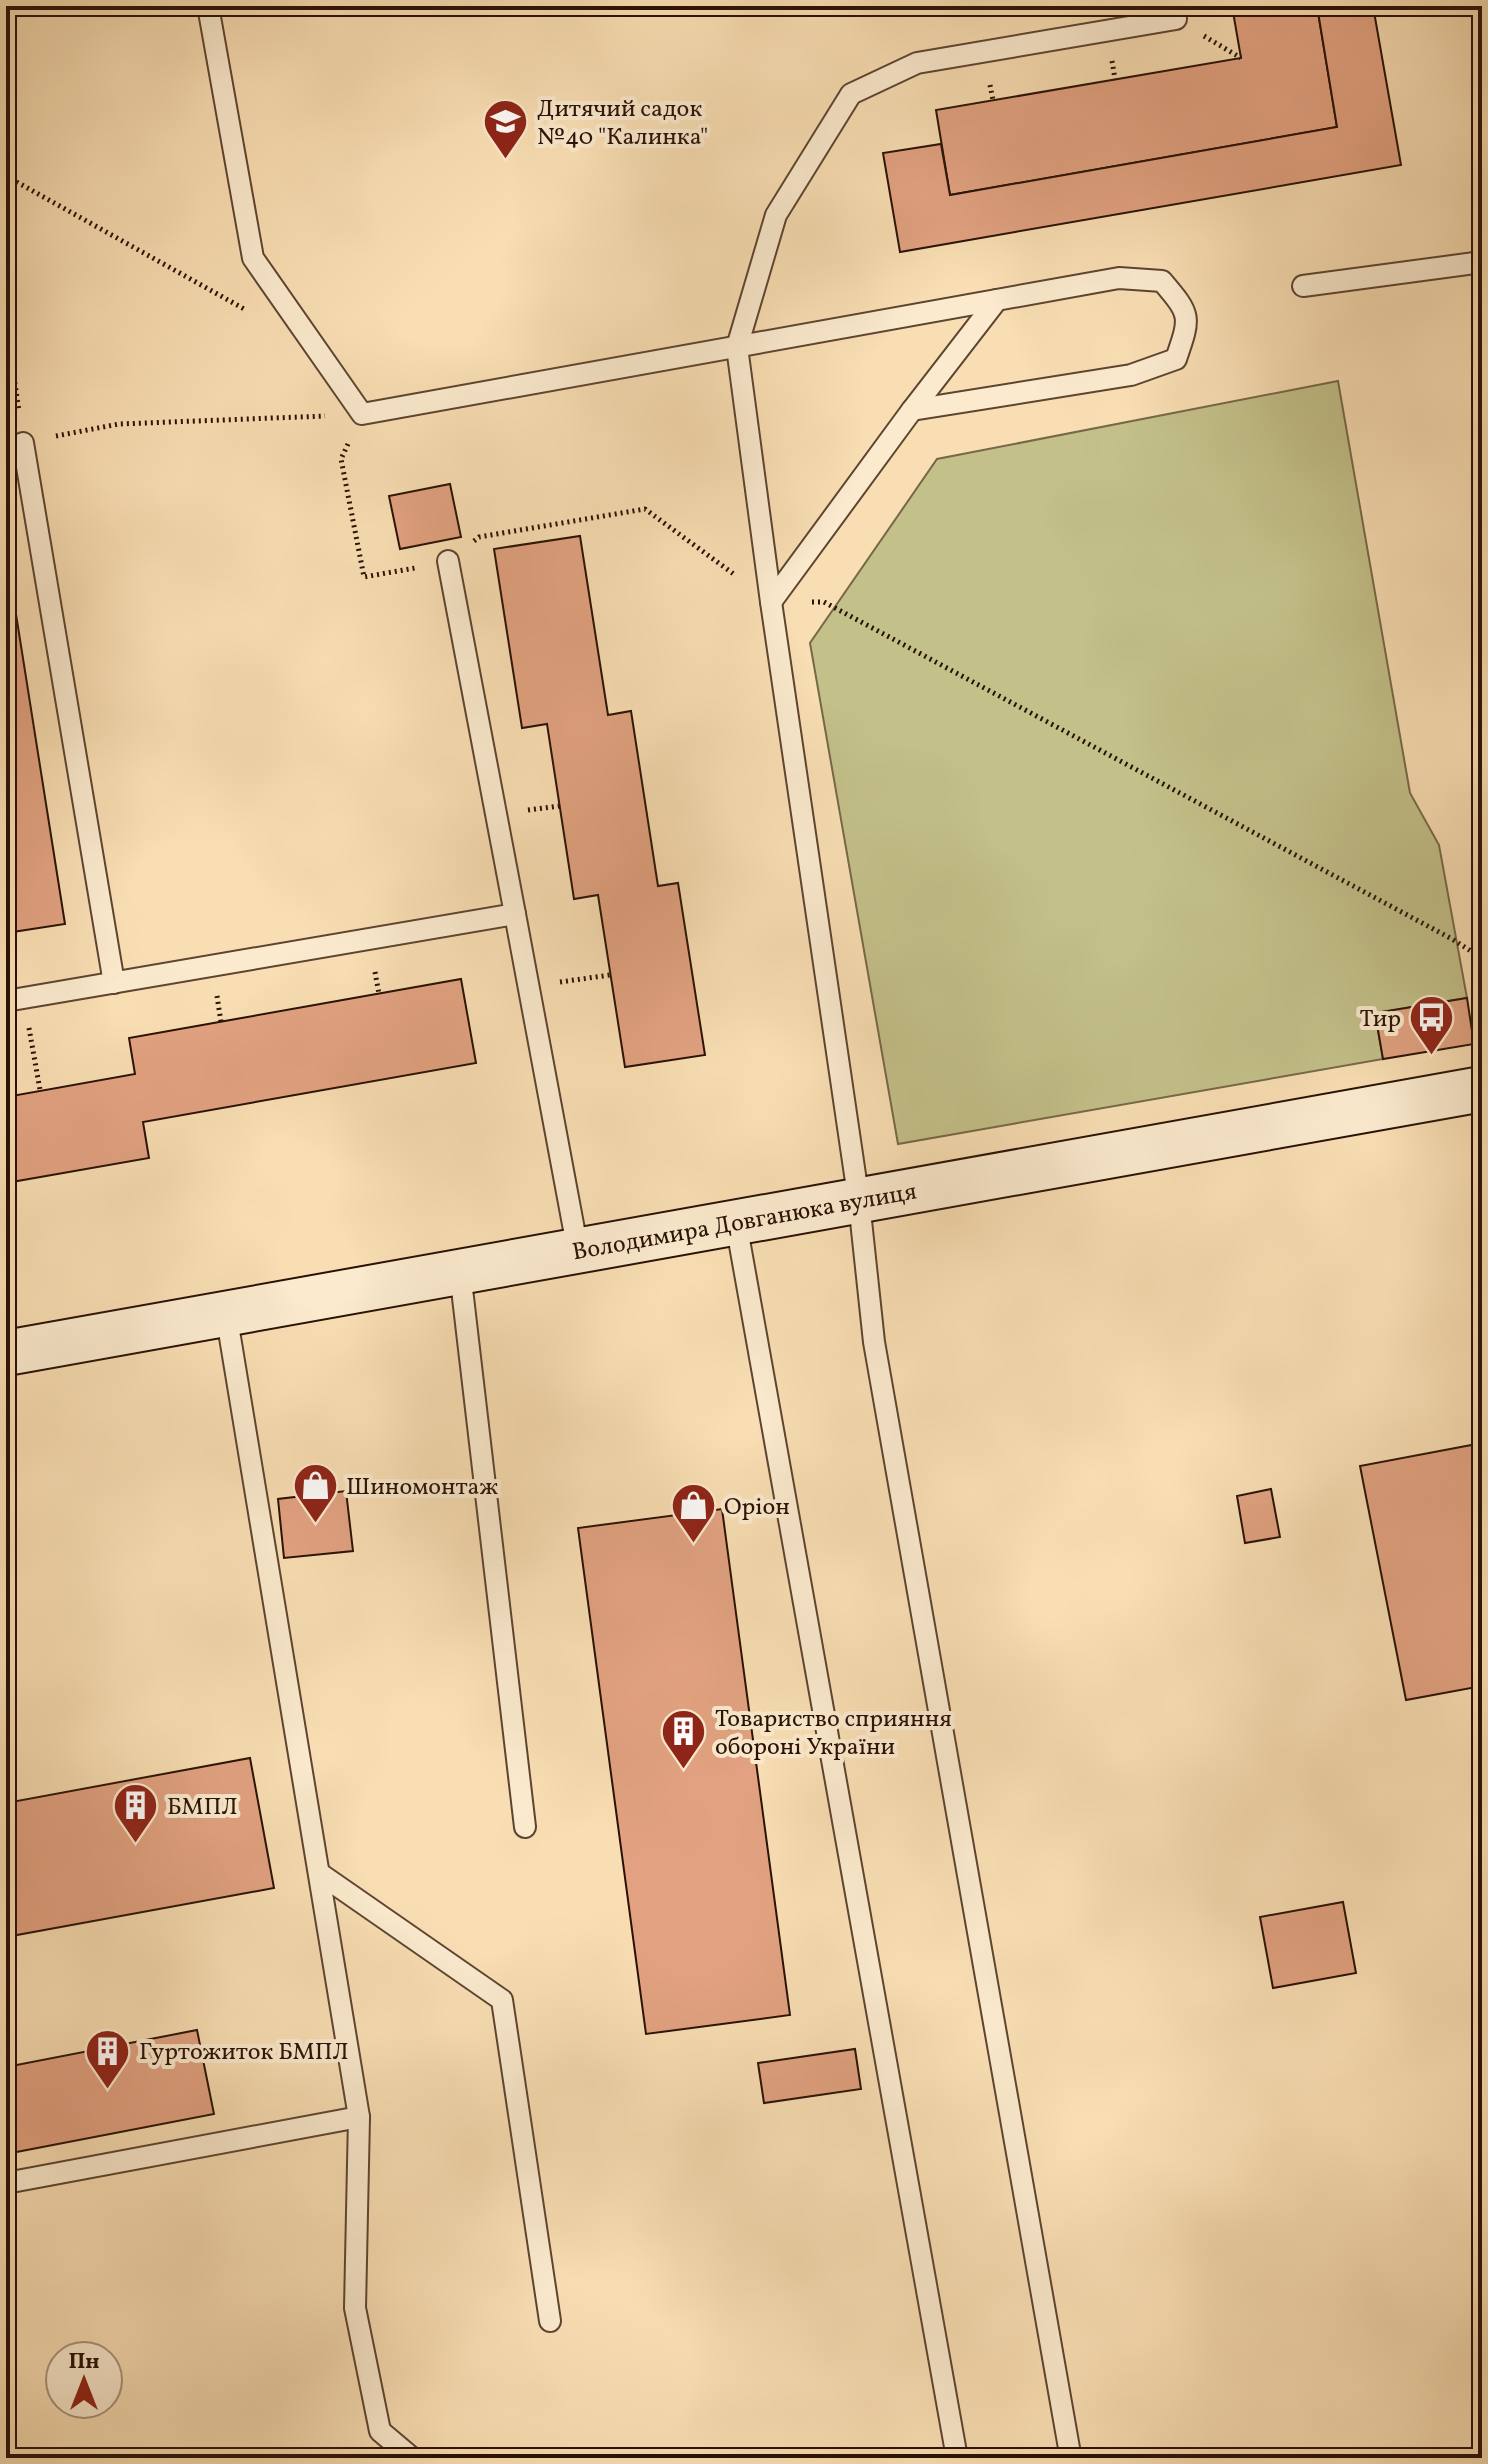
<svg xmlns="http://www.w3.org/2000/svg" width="1488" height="2464" font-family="Vollkorn,serif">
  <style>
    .green { fill: #c3c089; stroke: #766848; stroke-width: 2 }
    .building { fill: #e2a281; stroke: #291106; stroke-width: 2 }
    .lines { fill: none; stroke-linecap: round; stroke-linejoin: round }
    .lane-casing { stroke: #5d4431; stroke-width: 24 }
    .secondary-casing { stroke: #291106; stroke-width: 48 }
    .path { stroke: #291106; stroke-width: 5; stroke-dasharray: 2 4; stroke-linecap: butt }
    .lane { stroke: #fbeace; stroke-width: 20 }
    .secondary { stroke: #fbeace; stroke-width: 44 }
    .labels { text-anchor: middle; stroke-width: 8; stroke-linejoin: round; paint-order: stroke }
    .poi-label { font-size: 24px; fill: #291106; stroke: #fbeace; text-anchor: start }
    .street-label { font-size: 24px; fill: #291106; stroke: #fbeace }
  </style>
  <rect width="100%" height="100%" fill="#f9deb3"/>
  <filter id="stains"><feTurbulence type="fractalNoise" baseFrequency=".0025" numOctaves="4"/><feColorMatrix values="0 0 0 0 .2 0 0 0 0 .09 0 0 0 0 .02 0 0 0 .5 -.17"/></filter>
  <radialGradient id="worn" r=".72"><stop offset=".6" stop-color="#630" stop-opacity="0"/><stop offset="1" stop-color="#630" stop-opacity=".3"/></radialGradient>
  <!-- green -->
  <path class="green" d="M1338,381L1410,793L1439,845L1467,998L1375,1013L1383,1059L898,1144L810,643L937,459Z"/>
  <!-- building -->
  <g class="building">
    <path d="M103,6H160V8L103,12Z"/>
    <path d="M1232,6H1317L1337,127L950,195L936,110L1241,58Z"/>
    <path d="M1317,6H1373L1401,165L900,252L883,153L941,144L950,195L1337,127Z"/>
    <path d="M450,484L461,537L400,549L389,496Z"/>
    <path d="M580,536L608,715L631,711L658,886L678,883L705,1055L625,1067L598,895L574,899L547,724L522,728L494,549Z"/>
    <path d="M6,551L65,924L6,933Z"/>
    <path d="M461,979L476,1063L143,1122L149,1158L6,1183V1097L135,1074L129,1038Z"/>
    <path d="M1467,998L1474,1044L1383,1059L1375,1013Z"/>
    <path d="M1482,1443V1686L1406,1700L1360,1466Z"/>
    <path d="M1271,1489L1280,1537L1245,1543L1237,1496Z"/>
    <path d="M346,1491L353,1551L284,1558L278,1499Z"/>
    <path d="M722,1509L790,2015L646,2034L578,1528Z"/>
    <path d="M250,1758L274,1888L6,1937V1803Z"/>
    <path d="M1343,1902L1356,1973L1273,1988L1260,1917Z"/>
    <path d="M1482,1950V1983L1476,1951Z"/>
    <path d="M197,2030L214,2114L6,2154V2067Z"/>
    <path d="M855,2049L861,2089L764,2103L758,2063Z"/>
    <path d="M1482,2435V2458H1477L1473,2436Z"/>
  </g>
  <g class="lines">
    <defs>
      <g id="lane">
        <path d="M208,6L253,258L362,414L1119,278L1162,281C1191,315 1191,316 1176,359L1131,375L912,410"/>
        <path d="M1303,286L1482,262"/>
        <path d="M23,443L114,983"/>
        <path d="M771,602L912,410L997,300"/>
        <path d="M515,914L578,1251"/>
        <path d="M6,1001L515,914L448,561"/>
        <path d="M736,1223L957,2458"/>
        <path d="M460,1272L525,1827"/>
        <path d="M226,1313L359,2117L355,2308L380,2431L412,2458"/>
        <path d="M319,1873L502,2000L550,2321"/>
        <path d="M6,2183L359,2117"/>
        <path d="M1069,2448L874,1342L859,1202L771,602L737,347L776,215L851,94L917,63L1176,19L1174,6"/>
      </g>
      <g id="secondary">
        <path id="s1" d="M6,1353L1482,1089"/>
      </g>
    </defs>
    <!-- lane casing -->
    <use href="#lane" class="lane-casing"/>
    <!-- secondary casing -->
    <use href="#secondary" class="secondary-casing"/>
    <!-- path -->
    <g class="path">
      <path d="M1204,36L1241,58"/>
      <path d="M1112,61L1115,79"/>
      <path d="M990,85L993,100"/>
      <path d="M6,176L246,310"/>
      <path d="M6,323L19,411"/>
      <path d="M56,436L119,424L325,416"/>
      <path d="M348,444L341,459L364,577L415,568"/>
      <path d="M474,541L479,537L645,509L735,575"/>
      <path d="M812,602H824L1452,939L1477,955L1482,967"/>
      <path d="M528,810L559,806"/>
      <path d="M375,972L379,994"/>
      <path d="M560,982L610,975"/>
      <path d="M217,996L221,1022"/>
      <path d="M29,1028L40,1090"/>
    </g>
    <!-- lane -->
    <use href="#lane" class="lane"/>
    <!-- secondary -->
    <use href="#secondary" class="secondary"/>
  </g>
  <!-- icons -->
  <defs>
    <symbol id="school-pin" viewBox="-11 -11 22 30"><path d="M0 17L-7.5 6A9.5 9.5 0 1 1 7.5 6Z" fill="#8f2418" stroke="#fbeace"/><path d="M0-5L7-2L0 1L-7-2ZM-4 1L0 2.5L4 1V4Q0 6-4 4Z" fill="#fff"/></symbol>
    <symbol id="bus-pin" viewBox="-11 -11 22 30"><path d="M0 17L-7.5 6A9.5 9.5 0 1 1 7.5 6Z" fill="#8f2418" stroke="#fbeace"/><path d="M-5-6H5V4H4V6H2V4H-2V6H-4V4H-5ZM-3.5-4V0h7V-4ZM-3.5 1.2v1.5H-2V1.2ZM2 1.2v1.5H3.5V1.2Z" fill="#fff"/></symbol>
    <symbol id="shop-pin" viewBox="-11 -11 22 30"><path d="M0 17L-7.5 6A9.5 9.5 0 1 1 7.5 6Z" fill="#8f2418" stroke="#fbeace"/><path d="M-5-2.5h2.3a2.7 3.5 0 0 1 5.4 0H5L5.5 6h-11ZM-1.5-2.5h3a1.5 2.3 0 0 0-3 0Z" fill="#fff"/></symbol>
    <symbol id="building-pin" viewBox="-11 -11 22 30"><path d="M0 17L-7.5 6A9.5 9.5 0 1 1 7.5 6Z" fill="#8f2418" stroke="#fbeace"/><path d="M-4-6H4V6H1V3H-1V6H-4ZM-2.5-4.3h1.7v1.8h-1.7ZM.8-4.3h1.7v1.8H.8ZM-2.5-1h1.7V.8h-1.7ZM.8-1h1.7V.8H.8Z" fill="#fff"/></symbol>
  </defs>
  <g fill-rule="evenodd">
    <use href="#school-pin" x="480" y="96" width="51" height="69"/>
    <use href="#bus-pin" x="1406" y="992" width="51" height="69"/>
    <use href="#shop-pin" x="290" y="1460" width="51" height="69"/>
    <use href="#shop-pin" x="668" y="1480" width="51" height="69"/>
    <use href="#building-pin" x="658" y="1706" width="51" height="69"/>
    <use href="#building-pin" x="110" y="1780" width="51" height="69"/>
    <use href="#building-pin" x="82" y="2026" width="51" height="69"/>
  </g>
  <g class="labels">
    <!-- poi labels -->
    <g class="poi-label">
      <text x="537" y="116">Дитячий садок<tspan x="537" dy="28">№40 "Калинка"</tspan></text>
      <text x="1401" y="1026" text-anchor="end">Тир</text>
      <text x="346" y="1494">Шиномонтаж</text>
      <text x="724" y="1514">Оріон</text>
      <text x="715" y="1726">Товариство сприяння<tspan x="715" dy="28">обороні України</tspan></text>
      <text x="167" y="1814">БМПЛ</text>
      <text x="139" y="2059">Гуртожиток БМПЛ</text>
    </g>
    <!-- street labels -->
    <g class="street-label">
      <text dy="8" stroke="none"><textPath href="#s1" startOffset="750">Володимира Довганюка вулиця</textPath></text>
    </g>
  </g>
  <!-- margin -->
  <rect width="1488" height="2464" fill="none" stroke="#f9deb3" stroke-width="32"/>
  <rect x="8" y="8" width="1472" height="2448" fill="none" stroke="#291106" stroke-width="4"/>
  <rect x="16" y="16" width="1456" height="2432" fill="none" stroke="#291106" stroke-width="2"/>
  <!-- north arrow -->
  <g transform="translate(84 2380)"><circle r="38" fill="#fbeace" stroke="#a7937e" stroke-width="2"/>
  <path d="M0-6L14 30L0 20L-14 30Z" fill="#8f2418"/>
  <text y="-12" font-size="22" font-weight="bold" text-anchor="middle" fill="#291106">Пн</text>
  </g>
  <rect width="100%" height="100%" filter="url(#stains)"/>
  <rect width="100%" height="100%" fill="url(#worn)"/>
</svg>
